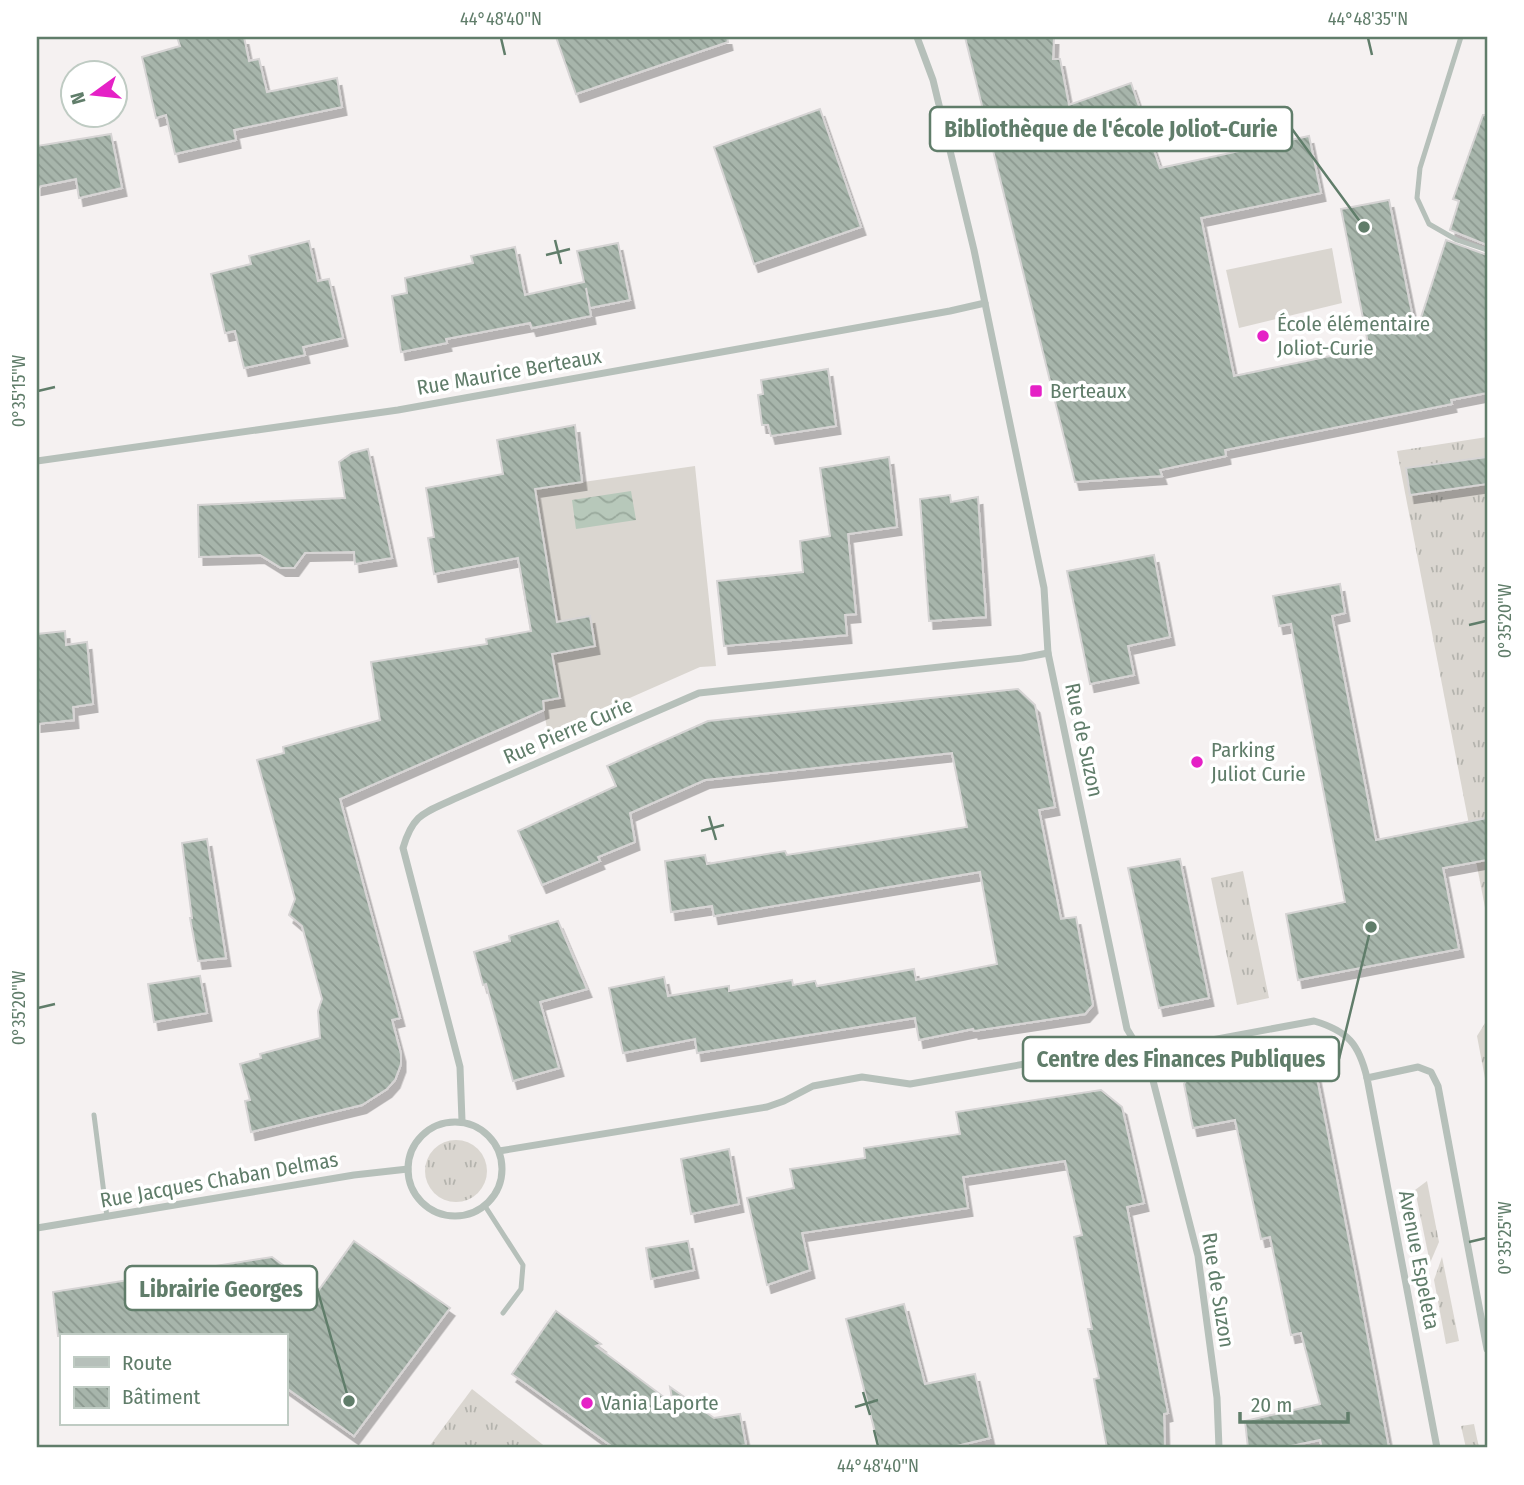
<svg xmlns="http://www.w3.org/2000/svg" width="1524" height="1485" font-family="'Fira Sans Condensed',sans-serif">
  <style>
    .grass { fill: url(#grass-tufts) }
    .garden { fill: #dad6d0 }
    .water { fill: url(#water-waves) }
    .building { fill: url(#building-back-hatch); stroke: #d6d4d4; stroke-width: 2; filter: url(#shadow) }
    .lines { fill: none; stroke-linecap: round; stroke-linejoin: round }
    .service { stroke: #b6c0ba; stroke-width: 5 }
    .minor { stroke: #b6c0ba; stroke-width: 7 }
    .ticks { fill: none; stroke: #607d6a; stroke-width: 2.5 }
    .poi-dot { fill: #e521c6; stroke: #fff; stroke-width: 2.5 }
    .labels { text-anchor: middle; stroke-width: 7; stroke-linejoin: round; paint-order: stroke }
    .poi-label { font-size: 21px; fill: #607d6a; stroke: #fff; text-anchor: start }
    .street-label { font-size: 21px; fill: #607d6a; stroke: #fff }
    .leader { fill: none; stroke: #607d6a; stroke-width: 2.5 }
    .callout-dot { fill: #607d6a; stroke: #fff; stroke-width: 2.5 }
    .callout { fill: #fff; stroke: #607d6a; stroke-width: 2.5 }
    .callout-label { font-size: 23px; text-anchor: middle; font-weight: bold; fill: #607d6a }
    .neatline { fill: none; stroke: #607d6a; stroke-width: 2.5 }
    .ticks-label { font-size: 18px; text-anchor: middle; fill: #607d6a }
  </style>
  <defs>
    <pattern id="grass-tufts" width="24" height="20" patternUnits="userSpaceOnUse" patternTransform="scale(1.75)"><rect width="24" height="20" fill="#dad6d0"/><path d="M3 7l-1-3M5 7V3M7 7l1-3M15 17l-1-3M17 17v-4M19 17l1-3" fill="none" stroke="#b4b3ad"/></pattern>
    <pattern id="water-waves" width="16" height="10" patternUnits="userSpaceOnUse" patternTransform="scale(1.75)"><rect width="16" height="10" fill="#b7c8ba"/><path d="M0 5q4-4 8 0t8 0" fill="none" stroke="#98a89b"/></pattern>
    <pattern id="building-back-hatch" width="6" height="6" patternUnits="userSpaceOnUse" patternTransform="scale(1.75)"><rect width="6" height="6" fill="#a7b5ab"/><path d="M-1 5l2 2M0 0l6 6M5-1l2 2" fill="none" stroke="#8b988f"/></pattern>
    <filter id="shadow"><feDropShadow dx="4.5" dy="8" stdDeviation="0" flood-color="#0004"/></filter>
  </defs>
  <rect width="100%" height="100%" fill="#f5f1f1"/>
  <!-- grass -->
  <g class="grass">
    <path d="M1487,437V918L1397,451Z"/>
    <path d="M1243,871L1269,998L1237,1005L1211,878Z"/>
    <path d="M1487,1020V1089L1477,1036Z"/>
    <circle cx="456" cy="1171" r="31"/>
    <path d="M1427,1181L1439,1242L1430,1263L1415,1190Z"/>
    <path d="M1442,1257L1459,1341L1446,1344L1434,1280Z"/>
    <path d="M472,1389L547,1448H428Z"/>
    <path d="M1474,1424L1479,1448H1466L1461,1426Z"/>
  </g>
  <!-- garden -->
  <g class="garden">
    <path d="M1332,248L1342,303L1239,328L1226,270Z"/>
    <path d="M695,466L716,666L700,667L548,734L506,493Z"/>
  </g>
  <!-- water -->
  <path class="water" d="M631,491L636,520L576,529L572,500Z"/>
  <!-- building -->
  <g class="building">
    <path d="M177,37H244L249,61L259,59L267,92L337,78L342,107L234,130L236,140L175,154L166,115L156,118L142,57L180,46Z"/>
    <path d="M556,37H727L728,42L576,94Z"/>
    <path d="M965,37H1054L1053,59H1060L1069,105L1131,83L1160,168L1309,136L1321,193L1201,218L1234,376L1369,348L1341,209L1389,200L1416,333L1446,240L1487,255V393L1451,400L1452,404L1225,450L1226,456L1160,470L1162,476L1075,482Z"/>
    <path d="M820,109L861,227L754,264L714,147Z"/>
    <path d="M1483,115H1487V245L1450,230L1459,201L1453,199Z"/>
    <path d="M111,134L122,188L79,198L76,179L37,187V146Z"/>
    <path d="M309,241L318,281L329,279L343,338L303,347L305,355L244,368L235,331L225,333L211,274L251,264L249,256Z"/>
    <path d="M618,243L630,300L590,308L586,288L591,316L532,328L530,323L446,339L447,343L401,352L392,296L407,293L405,278L473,263L471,256L515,247L525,295L584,282L577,251Z"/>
    <path d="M828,369L836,426L771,436L768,425H762L758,395L763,394L761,380Z"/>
    <path d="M575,425L582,482L535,489L557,622L590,616L595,646L552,654L560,698L543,701L544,710L340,799L400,1018L392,1020L401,1054V1064L395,1080L387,1089L362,1105L251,1132L245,1101L250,1100L240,1064L261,1058L260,1054L320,1038L318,1011L322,999L302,926L289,915L295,899L257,760L284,753L283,747L380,720L371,662L487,644L486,639L531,631L518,558L434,574L428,538L434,537L426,488L503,474L497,440Z"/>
    <path d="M368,449L392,558L355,564L354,552L305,553L294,568H281L260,555L199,557L198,505L345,498L339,462L352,453Z"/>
    <path d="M889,457L897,527L848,534L856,614L845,615L847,635L724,646L717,581L803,572L800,541L830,536L820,468Z"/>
    <path d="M1487,457V484L1410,495L1406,468Z"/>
    <path d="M950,495L951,502L978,497L986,617L929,621L920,499Z"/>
    <path d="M1154,555L1170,637L1128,646L1134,675L1090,684L1067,571Z"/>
    <path d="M1340,584L1345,613L1332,616L1376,840L1487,818V860L1443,868L1459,949L1298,980L1286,914L1345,902L1291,624L1279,626L1273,596Z"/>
    <path d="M65,631L66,645L87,642L93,704L73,707L74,720L37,724V634Z"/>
    <path d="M1018,689L1035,705L1055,807L1039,810L1061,919L1076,917L1093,1005L1085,1014L974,1031L973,1029L919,1040L915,1018L697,1053L695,1039L623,1053L609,988L664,977L668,996L729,986V991L792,980L793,985L815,981L817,986L914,969L916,980L997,964L980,872L714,916L712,906L671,912L665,861L705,855L707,864L785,851L787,855L967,827L952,753L705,780L630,813L635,842L598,857L600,861L542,885L518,831L616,786L607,766L708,721Z"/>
    <path d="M207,839L226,958L198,961L190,918H192L182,843Z"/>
    <path d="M1180,859L1209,998L1159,1008L1128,868Z"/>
    <path d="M558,921L587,989L540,1002L559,1068L513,1081L486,984L483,985L474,952L510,941L509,936Z"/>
    <path d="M200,976L207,1013L154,1022L148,984Z"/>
    <path d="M1311,1048L1354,1265L1389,1448H1322L1320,1440L1281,1448H1248L1245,1421L1320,1404L1301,1333L1291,1335L1270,1237L1261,1239L1235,1120L1193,1128L1184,1084L1191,1073Z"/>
    <path d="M1101,1090L1122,1107L1144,1203L1127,1207L1168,1413L1164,1414L1165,1448H1107L1094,1379L1099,1378L1088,1329H1092L1074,1237L1082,1235L1065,1161L963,1177L968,1208L802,1233L810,1270L767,1285L747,1198L794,1188L790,1169L865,1158L864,1148L960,1134L956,1112Z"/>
    <path d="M729,1149L739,1204L691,1214L681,1159Z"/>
    <path d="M354,1241L450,1308L354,1436L285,1387V1336H58L53,1292L272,1257L318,1291Z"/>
    <path d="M688,1241L694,1270L651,1279L646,1248Z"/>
    <path d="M904,1304L925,1384L975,1374L990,1438L948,1448H879L846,1319Z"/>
    <path d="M556,1311L601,1344L596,1346L673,1404L670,1387L714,1418L740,1414L746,1445L727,1448H614L512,1374Z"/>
  </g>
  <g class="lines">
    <!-- service -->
    <g class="service">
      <path d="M1461,37L1420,168L1417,198L1429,224L1457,240L1487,250"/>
      <path d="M94,1115L107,1217"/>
      <path d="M485,1206L523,1265L521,1289L503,1313"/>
    </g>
    <!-- minor -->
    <g class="minor">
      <path d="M917,37L933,80L974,250L1044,588L1048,653L1127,1029L1149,1065L1198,1256L1217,1398L1219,1448"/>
      <path d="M37,461L398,410L950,311L985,303"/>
      <path d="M462,1121L460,1067L403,848C413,814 424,813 454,799L699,693L1022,658L1048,653"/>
      <circle cx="455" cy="1169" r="47"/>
      <path d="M499,1151L767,1107L784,1101L813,1086L862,1077L910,1084L1094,1052L1174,1047L1314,1021C1348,1031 1359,1044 1367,1078"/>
      <path d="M37,1228L354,1175L408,1169"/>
      <path d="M1437,1448L1367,1078L1418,1067L1431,1072L1438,1086L1487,1349"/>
    </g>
  </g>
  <!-- ticks -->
  <path class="ticks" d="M501,38L505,55M1368,38L1372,55M555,240L561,264M546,255L570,249M38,391L55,387M1469,625L1486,621M709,816L716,840M701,831L724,825M38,1008L55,1004M1469,1242L1486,1238M863,1392L870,1415M855,1407L878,1400M874,1430L878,1446"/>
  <!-- markers -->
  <g class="poi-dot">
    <circle cx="1263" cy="336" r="7"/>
    <rect x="1029" y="384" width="14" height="14" rx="3.5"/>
    <circle cx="1197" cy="762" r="7"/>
    <circle cx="587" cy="1403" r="7"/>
  </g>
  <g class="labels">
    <!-- poi labels -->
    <g class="poi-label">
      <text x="1277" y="331">École élémentaire<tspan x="1277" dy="24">Joliot-Curie</tspan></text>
      <text x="1050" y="398">Berteaux</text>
      <text x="1211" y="757">Parking<tspan x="1211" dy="24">Juliot Curie</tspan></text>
      <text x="601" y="1410">Vania Laporte</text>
    </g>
    <!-- street labels -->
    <g class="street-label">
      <text transform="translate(509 372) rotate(-10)" y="7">Rue Maurice Berteaux</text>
      <text transform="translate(568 731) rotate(-23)" y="7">Rue Pierre Curie</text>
      <text transform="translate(1084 740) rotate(78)" y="7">Rue de Suzon</text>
      <text transform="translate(219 1180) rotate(-10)" y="7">Rue Jacques Chaban Delmas</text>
      <text transform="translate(1419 1260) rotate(79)" y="7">Avenue Espeleta</text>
      <text transform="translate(1218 1290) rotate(81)" y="7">Rue de Suzon</text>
    </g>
  </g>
  <!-- callouts -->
  <path class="leader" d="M1364 227L1292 129M1371 927L1339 1059M349 1401L317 1288"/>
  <g class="callout-dot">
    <circle cx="1364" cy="227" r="7"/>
    <circle cx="1371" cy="927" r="7"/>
    <circle cx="349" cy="1401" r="7"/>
  </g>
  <g class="callout">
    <rect x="930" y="107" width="362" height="44" rx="7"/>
    <rect x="1023" y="1037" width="316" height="44" rx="7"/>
    <rect x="125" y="1266" width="192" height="44" rx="7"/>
  </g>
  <g class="callout-label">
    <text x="1111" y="137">Bibliothèque de l'école Joliot-Curie</text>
    <text x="1181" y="1067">Centre des Finances Publiques</text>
    <text x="221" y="1297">Librairie Georges</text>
  </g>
  <!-- border -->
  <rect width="1524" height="1485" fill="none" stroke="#ffffff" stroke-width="77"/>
  <!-- legend -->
  <rect x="60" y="1334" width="228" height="91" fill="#ffffff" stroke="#bfcbc3" stroke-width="2"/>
  <rect x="74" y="1357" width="35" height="10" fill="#b6c0ba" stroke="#bfcbc3" stroke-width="2"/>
  <text x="122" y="1370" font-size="21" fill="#607d6a">Route</text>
  <rect x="74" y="1387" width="35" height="21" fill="url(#building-back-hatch)" stroke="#bfcbc3" stroke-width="2"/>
  <text x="122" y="1404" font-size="21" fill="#607d6a">Bâtiment</text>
  <!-- north arrow -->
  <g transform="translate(94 94) rotate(255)"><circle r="33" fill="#ffffff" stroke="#bfcbc3" stroke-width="2"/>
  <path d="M0-5L12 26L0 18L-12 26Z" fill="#e521c6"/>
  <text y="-10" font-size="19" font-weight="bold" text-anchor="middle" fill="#607d6a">N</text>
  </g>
  <!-- scale -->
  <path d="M1240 1412v10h108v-10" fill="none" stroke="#607d6a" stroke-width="3.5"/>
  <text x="1251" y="1412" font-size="21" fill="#607d6a" stroke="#ffffff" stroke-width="5" paint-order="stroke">20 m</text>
  <rect x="38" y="38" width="1448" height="1408" class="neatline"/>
  <g class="ticks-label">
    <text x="501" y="25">44°48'40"N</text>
    <text x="1368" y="25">44°48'35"N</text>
    <text transform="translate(19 391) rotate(-90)" y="6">0°35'15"W</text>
    <text transform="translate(1505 621) rotate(-90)" y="6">0°35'20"W</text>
    <text transform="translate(19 1008) rotate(-90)" y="6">0°35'20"W</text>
    <text transform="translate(1505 1238) rotate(-90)" y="6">0°35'25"W</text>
    <text x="878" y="1472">44°48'40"N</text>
  </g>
</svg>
